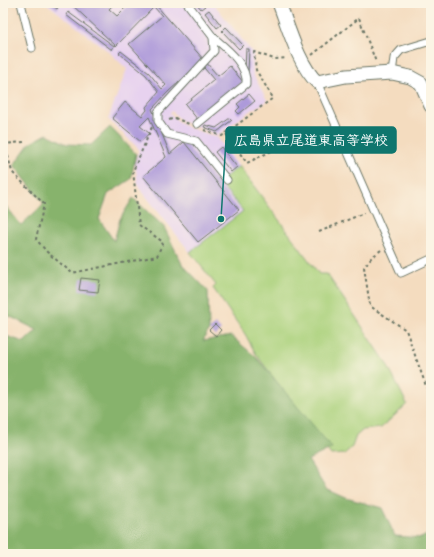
<svg xmlns="http://www.w3.org/2000/svg" width="434" height="557" font-family="'Gochi Hand','Klee One',sans-serif">
  <style>
    .built { fill: #e7d2ef }
    .green { fill: #aad17c; stroke: #648758 }
    .forest { fill: #87b36c; stroke: #537850 }
    .building { fill: #ad9ada }
    .lines { fill: none; stroke-linecap: round; stroke-linejoin: round }
    .lane-casing { stroke: #6a7565; stroke-width: 9 }
    .street-casing { stroke: #6a7565; stroke-width: 15 }
    .path { stroke: #6a7565; stroke-width: 2; stroke-dasharray: 3 3; stroke-linecap: butt }
    .lane { stroke: #fff; stroke-width: 7 }
    .street { stroke: #fff; stroke-width: 13 }
    .leader { fill: none; stroke: #0f766e; stroke-width: 1.5 }
    .callout-dot { fill: #0f766e; stroke: #fcf5e5; stroke-width: 1.5 }
    .callout { fill: #0f766e; stroke: #0f766e; stroke-width: 1.5 }
    .callout-label { font-size: 14px; text-anchor: middle; font-weight: bold; fill: #fff }
  </style>
  <rect width="100%" height="100%" fill="#fcf5e5"/>
  <filter id="ink" filterUnits="userSpaceOnUse"><feTurbulence type="fractalNoise" baseFrequency=".025" numOctaves="2"/><feDisplacementMap in="SourceGraphic" scale="8" xChannelSelector="R" yChannelSelector="G"/><feConvolveMatrix kernelMatrix="1 2 1 2 8 2 1 2 1" color-interpolation-filters="sRGB"/></filter>
  <filter id="wash" filterUnits="userSpaceOnUse"><feTurbulence type="fractalNoise" baseFrequency=".012" numOctaves="4" result="noise"/><feDisplacementMap in="SourceGraphic" scale="16" xChannelSelector="R" yChannelSelector="G"/><feGaussianBlur stdDeviation="0.9" result="paint"/><feColorMatrix in="noise" values="0 0 0 0 0 0 0 0 0 0 0 0 0 0 0 0 0 1.4 0 .05"/><feComposite in="paint" operator="in"/></filter>
  <g filter="url(#wash)">
    <rect width="100%" height="100%" fill="#f4dcbf"/>
    <!-- built -->
    <path class="built" d="M46,3H213L253,53V74L267,100L266,102L251,110L220,134L217,135L181,121L172,111L170,113L179,122L187,127L217,137L319,274H327L385,361L407,404L381,428L363,430L356,436L352,447L344,454L331,455L256,354L245,334L213,288L216,285L138,186L135,163L139,149L108,119L127,69L108,51Z"/>
    <!-- green -->
    <path class="green" d="M239,166L319,274H327L385,361L407,404L381,428L363,430L356,436L352,447L344,454L331,455L256,354L245,334L213,288L216,285L190,252L243,211L219,182Z"/>
    <!-- forest -->
    <path class="forest" d="M110,127L136,154L131,179L108,194L99,219L114,241L120,219L133,198L164,227L182,264L208,291L209,330L203,341L231,336L256,357L332,448L308,460L326,489L346,498L382,508L395,536L421,538L431,533V554H3V335L24,342L37,330L3,313V208L6,206L21,225L44,204L14,165L29,144L47,134L67,144L91,145Z"/>
    <g id="blocks">
      <!-- building -->
      <g class="building">
        <path d="M49,3H56L59,6L57,9Z"/>
        <path d="M70,3H102L104,5L106,3H115L109,9L117,16L130,3H158L156,5L218,76L230,66L243,82L198,120L185,104L214,80L200,63L169,91L152,109L170,154L184,142L239,210L198,242L143,176L166,157L149,117L140,126L149,133L141,142L112,118L125,102L142,116L147,110L146,107L159,92L146,75L119,53L121,51L149,73L162,89L166,85L129,44L162,16L154,7L116,46Z"/>
        <path d="M196,3H203L205,6L201,9Z"/>
        <path d="M209,10L221,25L217,28L205,13Z"/>
        <path d="M68,12L114,46L112,50L66,15Z"/>
        <path d="M226,27L243,45L239,49L222,31Z"/>
        <path d="M246,49H249L248,72L245,71Z"/>
        <path d="M249,94L255,101L239,114L236,111L240,107L237,104Z"/>
        <path d="M230,118L232,120L217,132L204,127L205,125L216,128Z"/>
        <path d="M221,147L237,167L231,172L215,152Z"/>
        <path d="M81,278L100,280L98,292L79,290Z"/>
        <path d="M215,324L221,330L216,336L209,330Z"/>
      </g>
    </g>
  </g>
  <g filter="url(#ink)">
    <use href="#blocks" fill-opacity="0" stroke="#6a7565" stroke-width="1"/>
    <g class="lines">
      <defs>
        <g id="lane">
          <path d="M21,3L32,48"/>
          <path d="M187,3L213,37L214,51L158,112V121L167,134L196,141L227,180"/>
          <path d="M392,73L394,58L401,50L431,41"/>
          <path d="M317,82L401,273L431,259"/>
          <path d="M197,124L246,84C248,65 227,49 213,37"/>
        </g>
        <path id="street" d="M279,3C288,26 299,66 317,82L346,76L392,73L410,77L421,83L431,106"/>
      </defs>
      <!-- lane casing -->
      <use href="#lane" class="lane-casing"/>
      <!-- street casing -->
      <use href="#street" class="street-casing"/>
      <!-- path -->
      <g class="path">
        <path d="M3,5L12,3"/>
        <path d="M312,55L359,18L376,62"/>
        <path d="M169,120L175,118L189,124"/>
        <path d="M204,130L222,136L273,98L256,70L254,52L274,59L287,58"/>
        <path d="M226,134L247,163L296,139L306,143L330,134"/>
        <path d="M3,144L24,142"/>
        <path d="M5,144L12,172L44,204L36,239L47,252L72,273L157,256L163,242L139,225L133,171L152,127"/>
        <path d="M319,232L364,213"/>
        <path d="M381,250L371,258L364,267L370,306L406,330L431,400"/>
      </g>
      <!-- lane -->
      <use href="#lane" class="lane"/>
      <!-- street -->
      <use href="#street" class="street"/>
    </g>
  </g>
  <!-- callouts -->
  <path class="leader" d="M221 219L226 140"/>
  <circle class="callout-dot" cx="221" cy="219" r="4"/>
  <rect class="callout" x="226" y="127" width="170" height="26" rx="4"/>
  <g class="callout-label">
    <text x="311" y="145">広島県立尾道東高等学校</text>
  </g>
  <!-- margin -->
  <rect width="434" height="557" fill="none" stroke="#fcf5e5" stroke-width="16"/>
</svg>
